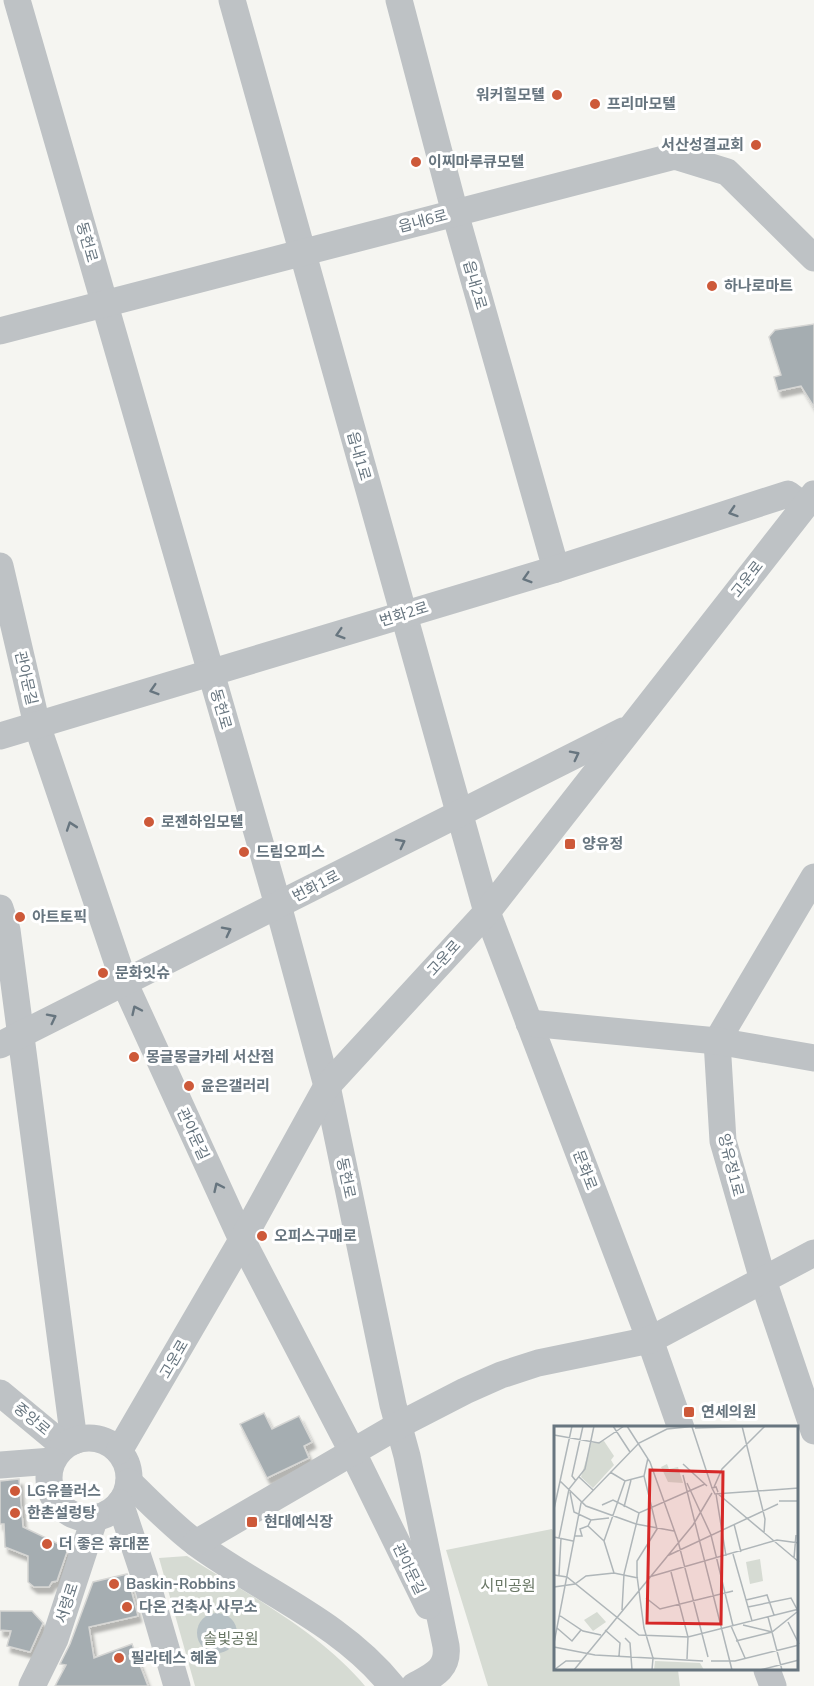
<svg xmlns="http://www.w3.org/2000/svg" width="814" height="1686" font-family="'Nunito Sans','Noto Sans KR',sans-serif">
  <style>
    .green { fill: #d6dbd3 }
    .water { fill: #b7c1c5 }
    .building { fill: #a5adb1; stroke: #d6d6d4; stroke-width: 1.5; filter: url(#shadow) }
    .lines { fill: none; stroke-linecap: round; stroke-linejoin: round }
    .minor { stroke: #bec2c5; stroke-width: 27 }
    .oneway { stroke: #67757f }
    .poi-dot { fill: #cd5939; stroke: #fff; stroke-width: 2 }
    .labels { text-anchor: middle; stroke-width: 6; stroke-linejoin: round; paint-order: stroke }
    .poi-label { font-size: 15px; font-weight: bold; fill: #67757f; stroke: #fff; text-anchor: start }
    .street-label { font-size: 15px; fill: #67757f; stroke: #fff }
    .park-label { font-size: 15px; fill: #697765; stroke: #fff }
    .inset-road { fill: none; stroke: #afb6b9; stroke-width: 1.5 }
    .view { fill: #d62828; fill-opacity: 0.15; stroke: #d62828; stroke-width: 3 }
    .inset-edge { fill: none; stroke: #67757f; stroke-width: 3 }
  </style>
  <defs>
    <filter id="shadow"><feDropShadow dx="3.5" dy="6" stdDeviation="1.5" flood-color="#0004"/></filter>
  </defs>
  <rect width="100%" height="100%" fill="#f5f5f1"/>
  <!-- green -->
  <g class="green">
    <path d="M552,1529L556,1535V1670H678L680,1686H488L446,1550Z"/>
    <path d="M187,1556C247,1594 319,1631 365,1686H195L159,1558Z"/>
  </g>
  <!-- water -->
  <circle class="water" cx="217" cy="1633" r="20"/>
  <!-- building -->
  <g class="building">
    <path d="M814,324V407L801,386L778,391L774,377L781,375L769,337L775,330Z"/>
    <path d="M264,1413L272,1429L299,1416L312,1442L304,1446L309,1458L267,1478L240,1424Z"/>
    <path d="M19,1479L23,1527L65,1547L67,1552L57,1581L52,1582L49,1587H34L28,1582V1556L5,1547L4,1524H0V1481Z"/>
    <path d="M127,1574L138,1616L89,1627L94,1658L132,1644L148,1686H55L66,1665L60,1664L70,1644L93,1582Z"/>
    <path d="M0,1611H32L43,1623L30,1652L7,1646L11,1631L0,1630Z"/>
  </g>
  <g class="lines">
    <!-- minor -->
    <g class="minor">
      <path d="M17,0L278,905L327,1086L393,1405L407,1456L446,1646C449,1670 432,1676 414,1686"/>
      <path d="M232,0L487,912L650,1340L681,1428"/>
      <path d="M399,0L455,213L556,569"/>
      <path d="M0,331L675,156L727,172L814,258"/>
      <path d="M0,566L37,725L124,982L242,1240L353,1453L428,1606"/>
      <path d="M0,736L556,569L788,494L804,506"/>
      <path d="M814,877L717,1041L723,1141L763,1280L814,1431"/>
      <path d="M0,908L7,930L74,1441"/>
      <path d="M529,1023L717,1041L814,1058"/>
      <path d="M0,1045L623,731"/>
      <path d="M0,1393L64,1446"/>
      <circle cx="89" cy="1478" r="40"/>
      <path d="M119,1451L242,1240L327,1086L487,912L814,494"/>
      <path d="M0,1465L52,1461"/>
      <path d="M129,1482C151,1503 173,1526 197,1544C261,1591 341,1622 392,1686"/>
      <path d="M120,1503L149,1590L177,1686"/>
      <path d="M196,1543L399,1425L465,1391L501,1375L538,1363L650,1340L814,1253"/>
      <path d="M767,1670L773,1686"/>
      <path d="M32,1686L55,1639L95,1517"/>
    </g>
  </g>
  <!-- one-way arrows -->
  <defs><path id="oneway-chevron" d="M-2-3.5L2.5 0L-2 3.5" fill="none" stroke-width="1.6" stroke-linecap="round" stroke-linejoin="round" transform="scale(1.5)"/></defs>
  <g class="oneway">
    <use href="#oneway-chevron" transform="translate(733 512) rotate(162)"/>
    <use href="#oneway-chevron" transform="translate(527 578) rotate(163)"/>
    <use href="#oneway-chevron" transform="translate(340 634) rotate(163)"/>
    <use href="#oneway-chevron" transform="translate(154 690) rotate(163)"/>
    <use href="#oneway-chevron" transform="translate(575 755) rotate(-27)"/>
    <use href="#oneway-chevron" transform="translate(71 826) rotate(-109)"/>
    <use href="#oneway-chevron" transform="translate(401 843) rotate(-27)"/>
    <use href="#oneway-chevron" transform="translate(227 931) rotate(-27)"/>
    <use href="#oneway-chevron" transform="translate(136 1010) rotate(-115)"/>
    <use href="#oneway-chevron" transform="translate(52 1018) rotate(-27)"/>
    <use href="#oneway-chevron" transform="translate(218 1187) rotate(-115)"/>
  </g>
  <!-- markers -->
  <g class="poi-dot">
    <circle cx="557" cy="95" r="6"/>
    <circle cx="595" cy="104" r="6"/>
    <circle cx="756" cy="145" r="6"/>
    <circle cx="416" cy="162" r="6"/>
    <circle cx="712" cy="286" r="6"/>
    <circle cx="149" cy="822" r="6"/>
    <rect x="564" y="838" width="12" height="12" rx="3"/>
    <circle cx="244" cy="852" r="6"/>
    <circle cx="20" cy="917" r="6"/>
    <circle cx="103" cy="973" r="6"/>
    <circle cx="134" cy="1057" r="6"/>
    <circle cx="189" cy="1086" r="6"/>
    <circle cx="262" cy="1236" r="6"/>
    <rect x="683" y="1406" width="12" height="12" rx="3"/>
    <circle cx="15" cy="1491" r="6"/>
    <circle cx="15" cy="1513" r="6"/>
    <rect x="246" y="1516" width="12" height="12" rx="3"/>
    <circle cx="47" cy="1544" r="6"/>
    <circle cx="114" cy="1584" r="6"/>
    <circle cx="127" cy="1607" r="6"/>
    <circle cx="119" cy="1658" r="6"/>
  </g>
  <g class="labels">
    <!-- poi labels -->
    <g class="poi-label">
      <text x="545" y="100" text-anchor="end">워커힐모텔</text>
      <text x="607" y="109">프리마모텔</text>
      <text x="744" y="150" text-anchor="end">서산성결교회</text>
      <text x="428" y="167">이찌마루큐모텔</text>
      <text x="724" y="291">하나로마트</text>
      <text x="161" y="827">로젠하임모텔</text>
      <text x="582" y="849">양유정</text>
      <text x="256" y="857">드림오피스</text>
      <text x="32" y="922">아트토픽</text>
      <text x="115" y="978">문화잇슈</text>
      <text x="146" y="1062">몽글몽글카레 서산점</text>
      <text x="201" y="1091">윤은갤러리</text>
      <text x="274" y="1241">오피스구매로</text>
      <text x="701" y="1417">연세의원</text>
      <text x="27" y="1496">LG유플러스</text>
      <text x="27" y="1518">한촌설렁탕</text>
      <text x="264" y="1527">현대예식장</text>
      <text x="59" y="1549">더 좋은 휴대폰</text>
      <text x="126" y="1589">Baskin-Robbins</text>
      <text x="139" y="1612">다온 건축사 사무소</text>
      <text x="131" y="1663">필라테스 혜움</text>
    </g>
    <!-- street labels -->
    <g class="street-label">
      <text transform="translate(423 221) rotate(-15)" y="5">읍내6로</text>
      <text transform="translate(87 242) rotate(74)" y="5">동헌로</text>
      <text transform="translate(475 285) rotate(74)" y="5">읍내2로</text>
      <text transform="translate(359 456) rotate(74)" y="5">읍내1로</text>
      <text transform="translate(747 579) rotate(-52)" y="5">고운로</text>
      <text transform="translate(404 614) rotate(-17)" y="5">번화2로</text>
      <text transform="translate(26 678) rotate(77)" y="5">관아문길</text>
      <text transform="translate(221 709) rotate(74)" y="5">동헌로</text>
      <text transform="translate(316 886) rotate(-27)" y="5">번화1로</text>
      <text transform="translate(444 958) rotate(-48)" y="5">고운로</text>
      <text transform="translate(193 1134) rotate(65)" y="5">관아문길</text>
      <text transform="translate(731 1165) rotate(76)" y="5">양유정1로</text>
      <text transform="translate(585 1170) rotate(69)" y="5">문화로</text>
      <text transform="translate(346 1178) rotate(78)" y="5">동헌로</text>
      <text transform="translate(174 1359) rotate(-60)" y="5">고운로</text>
      <text transform="translate(32 1419) rotate(39)" y="5">중앙로</text>
      <text transform="translate(409 1569) rotate(64)" y="5">관아문길</text>
      <text transform="translate(67 1603) rotate(-72)" y="5">서령로</text>
    </g>
    <!-- park labels -->
    <g class="park-label">
      <text x="508" y="1591">시민공원</text>
      <text x="231" y="1644">솔빛공원</text>
    </g>
  </g>
  <!-- overview -->
  <g transform="translate(554 1426)">
    <rect width="244" height="244" fill="#f5f5f1"/>
    <path d="M50,15L60,30L57,34L60,39L39,62L27,51L37,17ZM113,38L115,43L124,41L129,57L114,56L107,41ZM206,133L209,155L196,158L192,136ZM43,186L52,196L39,205L30,194ZM101,235L146,237L150,244H100Z" fill="#d6dbd3"/>
    <path class="inset-road" d="M59,0L76,26M73,0L96,36L124,115L154,231M188,0L211,93L210,107M138,1L158,62M141,2L210,0M0,9L45,17L70,0M94,32L90,50L103,103L83,135V150L90,202L99,232L98,244M129,38L153,60M56,46L71,55L90,50M129,49L178,244M25,51L39,64M6,55L32,80L82,98L120,105M22,55L18,50L29,0M133,57L157,109L179,200M160,61L168,43L211,0M16,66L20,86L37,94L55,92M164,66L162,61L158,62L161,68L245,62M163,67L245,136M162,68L172,130M225,75H245M48,79L59,74L85,87L151,58M70,81L77,54M0,83L18,0M180,98L187,126M34,100L50,115M20,110H28L26,103L34,100L37,94M0,111L19,115M5,112L15,63L31,43L40,0M179,128L198,195M113,130L224,78M240,132L242,109M117,146L134,211L133,233M60,147L50,115L71,55M0,149L13,151L85,209L134,211L245,183M5,149L7,112M95,151L223,114L245,117M0,161L21,158L32,150L60,147L84,152M92,172L106,183L179,165M192,174L213,169L220,189M194,181L237,172L244,185M68,184L70,148L85,87M5,189L29,205L47,209M214,191L228,244M234,196L245,218M189,199L218,206M177,200L191,232M3,202L18,215L27,204M51,204L66,217L65,230M71,212L76,217L78,244M182,215L218,206L243,186M0,217L27,77L85,17L113,3L143,0M0,221L41,229L149,235M33,228L139,99L158,67M157,235H181L245,219M0,244L12,235H27M20,244L33,228M206,244L245,234"/>
    <path class="view" d="M96,44L169,46L167,198L93,197Z"/>
    <rect width="244" height="244" class="inset-edge"/>
  </g>
</svg>
